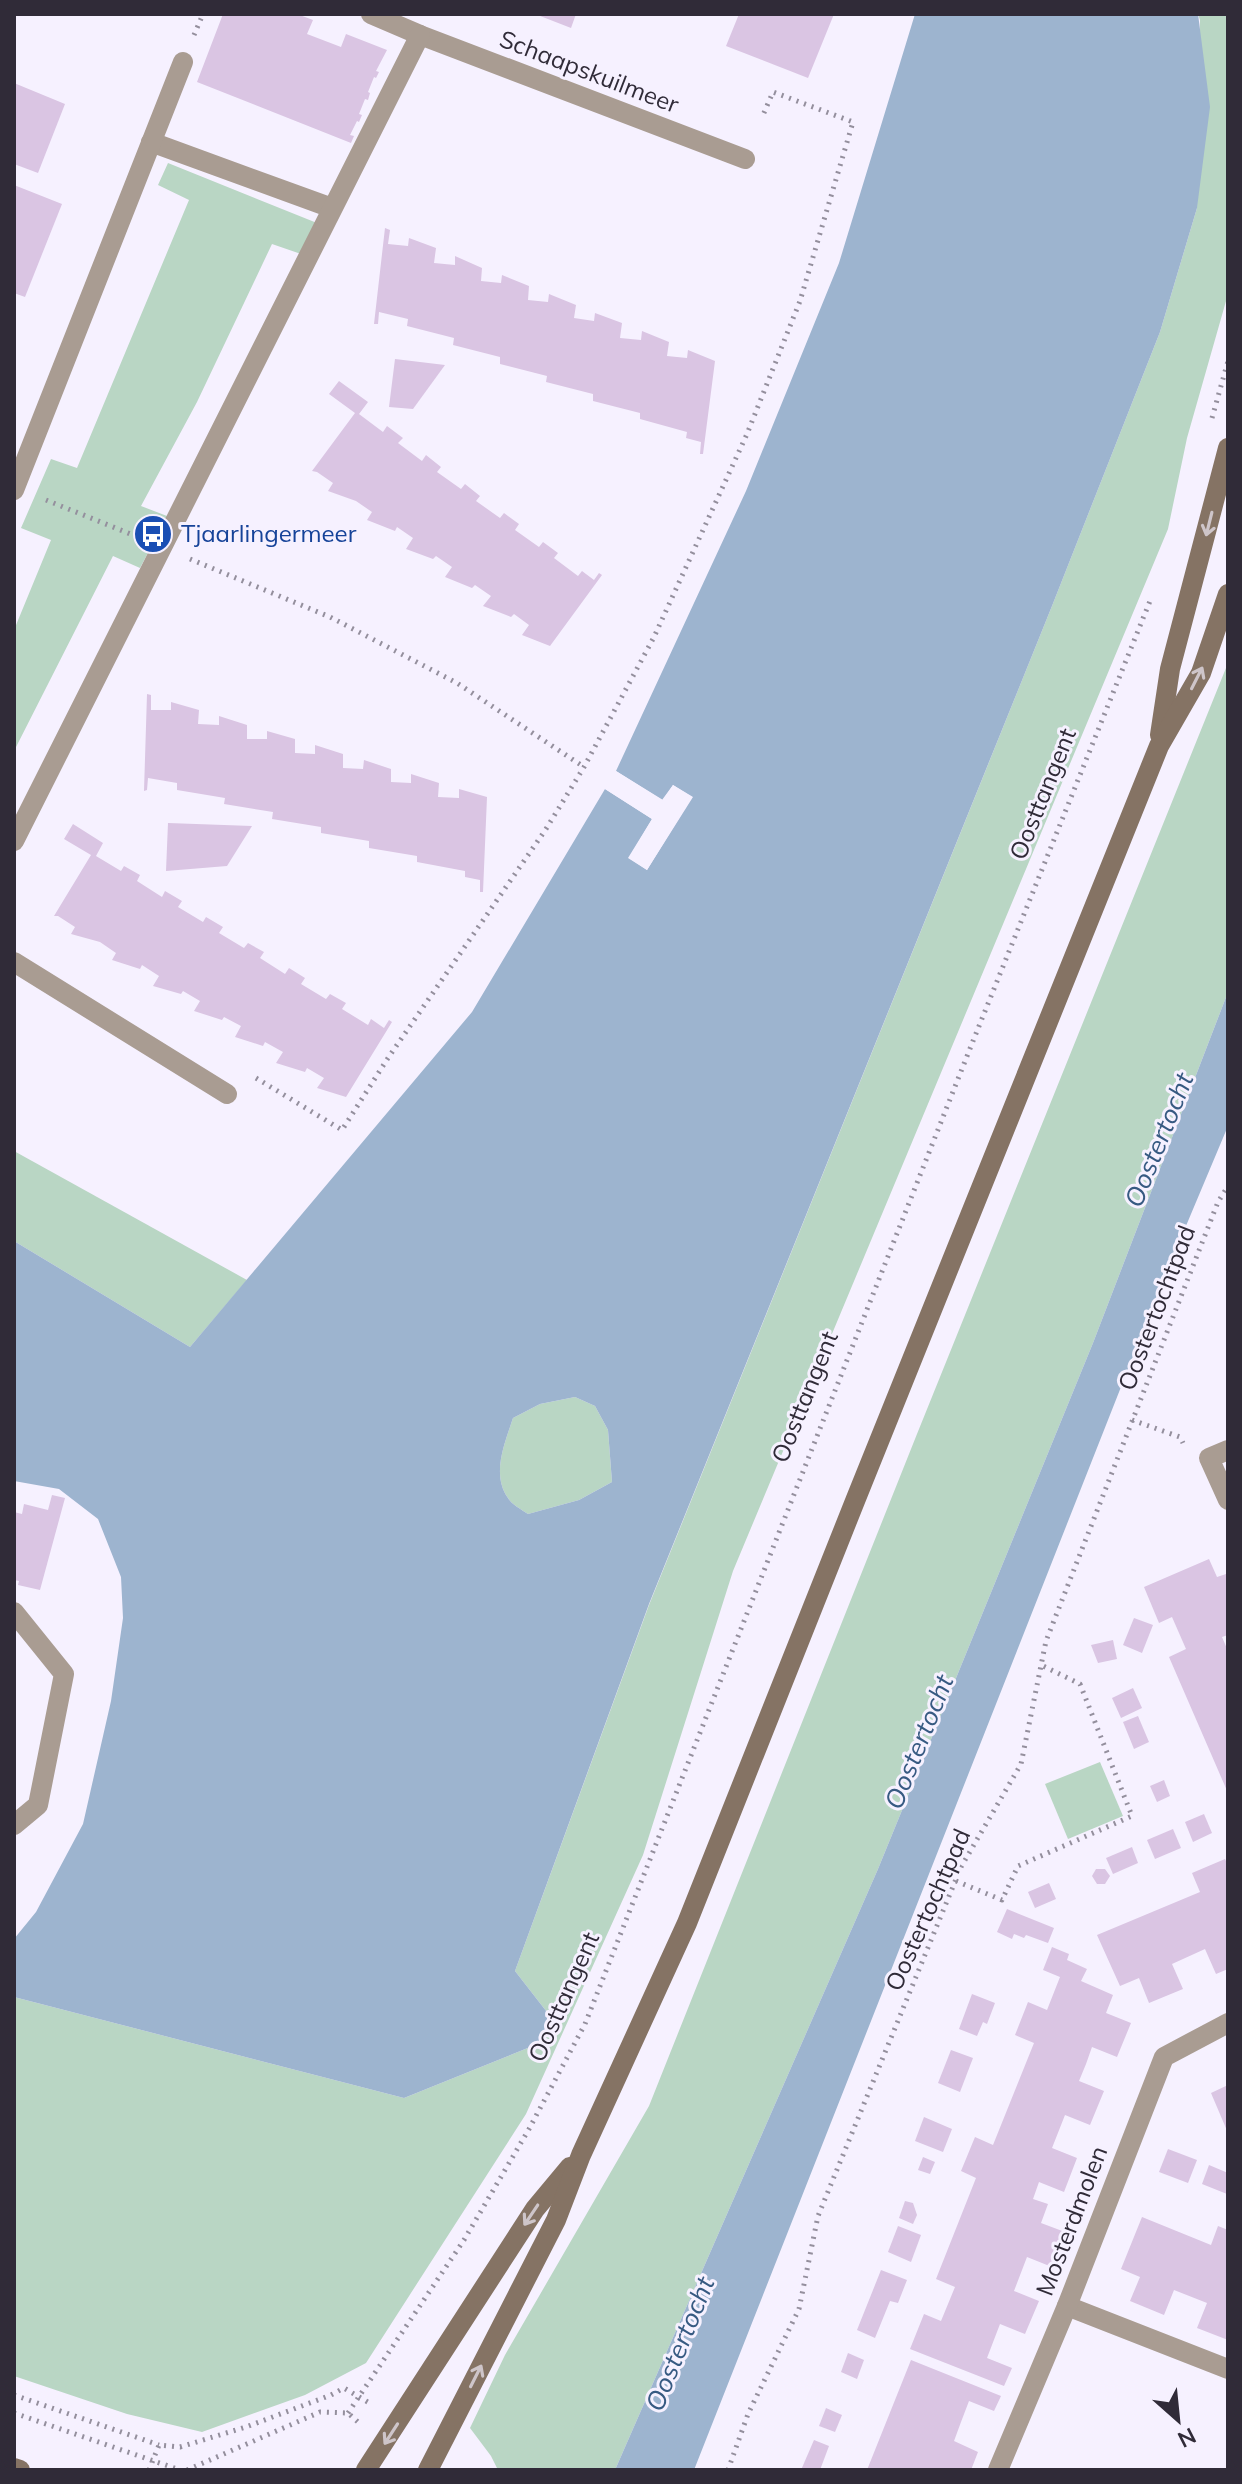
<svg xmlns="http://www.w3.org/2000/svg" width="1242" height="2484" font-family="Mulish,sans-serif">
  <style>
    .green { fill: #b9d6c4 }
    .water { fill: #9db4cf; fill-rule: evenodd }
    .pier { fill: #f6f1ff }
    .building { fill: #dac5e3 }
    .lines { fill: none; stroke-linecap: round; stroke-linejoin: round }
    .path { stroke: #948f9d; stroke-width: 5; stroke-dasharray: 2 6; stroke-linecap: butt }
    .street { stroke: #a99c92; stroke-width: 20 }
    .secondary { stroke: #857364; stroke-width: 20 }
    .oneway { stroke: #cec5c9 }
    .labels { text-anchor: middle; stroke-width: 6; stroke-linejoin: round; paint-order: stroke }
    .street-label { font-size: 24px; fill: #302b38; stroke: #f6f1ff }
    .transit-label { font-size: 24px; fill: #164399; stroke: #f6f1ff; text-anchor: start }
    .water-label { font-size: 26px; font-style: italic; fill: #375a82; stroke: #f6f1ff }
  </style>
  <rect width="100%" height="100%" fill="#f6f1ff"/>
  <!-- green -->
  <g class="green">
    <path d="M1198,14H1228V294L1187,438L1168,529L733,1571L643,1855L526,2114L366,2363L305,2395L202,2432L127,2414L14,2376V1997L404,2098L540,2043L550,2016L515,1971L649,1605L1052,606L1160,332L1197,208L1200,20Z"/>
    <path d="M168,163L317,223L301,254L272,244L197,402L141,506L167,516L140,568L113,556L14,751V630L51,540L21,528L51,459L77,468L189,200L158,185Z"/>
    <path d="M1228,663V992L1093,1343L878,1869L615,2470H498L491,2456L470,2428L505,2355L649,2106L917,1434Z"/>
    <path d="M14,1151L247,1280L190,1347L14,1241Z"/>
    <path d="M575,1397L595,1406L608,1430L612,1482L579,1500L528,1514C521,1509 512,1505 508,1498C491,1474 505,1443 513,1418L540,1404Z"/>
    <path d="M1100,1762L1123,1816L1068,1839L1045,1784Z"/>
  </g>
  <!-- water -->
  <g class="water">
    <path d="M915,14H1198L1210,107L1197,208L1160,332L1052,606L649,1604L515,1971L550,2016L540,2043L404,2098L14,1997V1939L36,1912L83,1824L111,1701L123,1618L121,1577L98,1519L59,1489L14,1481V1241L190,1347L472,1012L605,789L652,819L629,858L647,870L692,797L673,785L663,800L616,771L746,491L839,263ZM575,1397L595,1406L608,1430L612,1482L579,1500L528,1514C521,1509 512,1505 508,1498C491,1474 505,1443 513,1418L540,1404Z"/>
    <path d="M1228,992V1126L1162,1283L694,2470H615L878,1869L1093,1343Z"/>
  </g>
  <!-- pier -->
  <path class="pier" d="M616,771L662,800L673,785L693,797L647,870L628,858L652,819L605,789L607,786L656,817V821L634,857L646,864L687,799L674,790L666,803L661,804L614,774Z"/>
  <!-- building -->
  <g class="building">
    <path d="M223,14H297L313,20L307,34L341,47L346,34L387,50L376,71L379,72L376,78L374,77L368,92L370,93L368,100L365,99L359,114L362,115L359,122L357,121L350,135L354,136L351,143L197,82Z"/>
    <path d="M535,14H576L571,28Z"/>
    <path d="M739,14H834L808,78L726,46Z"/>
    <path d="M14,83L65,104L38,173L14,164Z"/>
    <path d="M14,185L62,204L25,297L14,293Z"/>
    <path d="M385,228L390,230L388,244L408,246L409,238L436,248L434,263L455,265V256L482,268L481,281L501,283L502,275L529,286L528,300L548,302L549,294L576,305L574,318L594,321L595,313L622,323L620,338L641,340L642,331L669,342L667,356L687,358L688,350L715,361L703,454H700L701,442L686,438L687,432L640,419V413L593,401V394L546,382L547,376L500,364V357L453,345L454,338L407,326L408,319L379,312L378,324H374Z"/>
    <path d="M395,359L445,365L413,409L389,407Z"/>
    <path d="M339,381L368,402L359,414L383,432L387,426L403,438L398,443L422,461L426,455L441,467L437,472L461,489L465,484L480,496L476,501L500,518L504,513L519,524L515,530L539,547L543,542L558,553L554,558L578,576L582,571L594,580L599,573L602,575L550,646L522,635L529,625L514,614L511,617L483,606L491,596L475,585L472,588L445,577L452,567L436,556L433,559L406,549L413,538L397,527L395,531L367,520L372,512L356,501L328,491L333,483L317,472L312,471L355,413L329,394Z"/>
    <path d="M147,694L151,695V710H171V702L199,710L198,724L219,725V716L247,725V739H267V731L295,739V753L315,754V745L343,754V768L363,769L364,760L391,769V782L411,783V774L439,783L438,797L459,798V789L487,797L483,892H480V880L465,877V871L417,862V856L369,848V841L321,833V827L272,819L273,812L224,804L225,798L177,790V783L148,778L147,790L144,791Z"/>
    <path d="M168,823L252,826L227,866L166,871Z"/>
    <path d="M73,824L103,843L96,856L121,871L124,866L140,875L137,881L162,897L165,891L182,901L178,907L203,922L206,917L223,927L219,933L244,948L248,943L264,952L260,958L285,974L289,968L305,978L301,984L326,999L330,994L346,1003L342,1009L368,1025L371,1019L384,1028L389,1020L392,1022L346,1097L317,1088L324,1078L307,1068L305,1072L276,1063L283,1052L265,1042L263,1046L235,1037L241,1026L224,1017L222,1020L194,1011L200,1001L183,991L181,994L153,986L159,976L142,965L140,969L112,960L116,953L100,942L71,934L75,927L58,916H54L91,855L64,839Z"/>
    <path d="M52,1495L65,1498L40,1590L18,1585L19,1581L14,1580V1512L22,1514L24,1504L48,1510Z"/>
    <path d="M1209,1559L1217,1577L1226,1574L1228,1579V1635L1222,1637L1228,1651V1793L1169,1657L1186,1649L1172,1617L1159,1623L1144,1587Z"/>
    <path d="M1134,1618L1153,1625L1142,1653L1123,1645Z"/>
    <path d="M1113,1640L1117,1659L1098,1663L1091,1645Z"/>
    <path d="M1133,1688L1142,1708L1121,1718L1112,1698Z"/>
    <path d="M1138,1716L1149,1742L1134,1749L1123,1722Z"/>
    <path d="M1164,1780L1170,1796L1157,1802L1150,1786Z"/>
    <path d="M1204,1814L1212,1833L1193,1842L1185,1822Z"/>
    <path d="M1173,1829L1181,1848L1155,1859L1147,1840Z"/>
    <path d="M1132,1847L1138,1863L1113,1874L1106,1858Z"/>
    <path d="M1225,1859L1228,1865V1969L1216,1974L1205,1949L1172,1964L1183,1989L1149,2003L1139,1978L1120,1986L1097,1935L1200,1892L1192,1873Z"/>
    <path d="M1096,1869H1105L1110,1876L1105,1884H1097L1092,1876Z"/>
    <path d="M1049,1883L1056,1899L1035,1908L1028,1892Z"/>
    <path d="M1007,1909L1054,1928L1048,1943L1026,1935L1024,1938L1014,1934L1012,1939L997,1932Z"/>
    <path d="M1052,1947L1069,1954L1067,1960L1087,1969L1081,1981L1113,1995L1106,2013L1131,2023L1117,2057L1092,2047L1086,2064L1079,2081L1104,2091L1090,2125L1065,2115L1052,2148L1077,2158L1064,2192L1039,2182L1033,2199L1048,2204L1041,2223L1065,2232L1052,2267L1027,2257L1014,2291L1039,2301L1025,2334L1000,2324L987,2358L1012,2368L1004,2386L910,2349L924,2314L941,2321L955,2287L936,2279L976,2178L961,2171L975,2137L993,2145L1034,2043L1015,2035L1028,2002L1047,2010L1060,1977L1043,1970Z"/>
    <path d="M972,1994L995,2003L987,2024L983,2022L977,2036L959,2029Z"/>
    <path d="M951,2050L973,2058L960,2092L938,2083Z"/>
    <path d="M1228,2085V2133L1211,2093Z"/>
    <path d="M924,2117L952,2129L943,2152L915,2141Z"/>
    <path d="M1168,2149L1197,2160L1188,2183L1159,2172Z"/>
    <path d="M923,2157L935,2162L930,2174L918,2170Z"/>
    <path d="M1209,2165L1228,2173L1227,2194L1202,2184Z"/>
    <path d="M905,2201L913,2203L917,2215L913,2224L899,2218Z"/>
    <path d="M1142,2217L1211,2245L1218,2226L1228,2230V2340L1197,2328L1207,2303L1174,2290L1164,2315L1130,2301L1140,2277L1121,2269Z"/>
    <path d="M898,2226L921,2235L911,2262L888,2252Z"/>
    <path d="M881,2270L907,2280L898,2303L890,2301L875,2338L857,2330Z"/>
    <path d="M848,2353L864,2360L857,2379L841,2372Z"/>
    <path d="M911,2360L1001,2396L994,2411L969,2401L961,2422L954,2441L978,2452L971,2470H867Z"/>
    <path d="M826,2408L842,2415L835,2432L819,2426Z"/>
    <path d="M814,2440L829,2446L820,2470H801Z"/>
  </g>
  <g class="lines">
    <!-- path -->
    <g class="path">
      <path d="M194,35L203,14"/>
      <path d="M1212,418L1228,361"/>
      <path d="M46,500L133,535"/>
      <path d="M190,559L330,617L457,683L584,767"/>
      <path d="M256,1078L342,1130L388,1058L546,829L584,767L654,637L747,434L800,301L853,122L773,92L763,115"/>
      <path d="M1132,1420L1180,1437L1183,1443"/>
      <path d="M956,1881L1002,1900L1018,1866L1132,1816L1080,1684L1041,1665"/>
      <path d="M14,2395L159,2445"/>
      <path d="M14,2413L180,2470"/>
      <path d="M348,2413L464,2240L529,2129L585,2024L973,1041L1150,601"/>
      <path d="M149,2470L159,2445L180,2447L246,2427L331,2395L344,2388L371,2404"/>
      <path d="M187,2470L320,2412L348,2413L358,2422"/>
      <path d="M728,2470L748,2414L799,2309L818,2216L961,1867L1021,1764L1046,1641L1218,1202L1228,1186"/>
    </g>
    <!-- street -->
    <g class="street">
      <path d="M371,14L420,35L745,159"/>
      <path d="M151,142L332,208"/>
      <path d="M14,490L183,62"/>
      <path d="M14,841L420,35"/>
      <path d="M14,962L227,1094"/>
      <path d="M1228,1450L1209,1458L1228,1500"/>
      <path d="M14,1612L64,1674L38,1805L14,1825"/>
      <path d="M1067,2306L1228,2369"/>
      <path d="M998,2470L1067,2306L1164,2057L1228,2023"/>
    </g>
    <!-- secondary -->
    <g class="secondary">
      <path d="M1160,735L1170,669L1228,448"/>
      <path d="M14,2468L20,2470"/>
      <path d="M366,2470L535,2209L570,2167"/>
      <path d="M428,2470L556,2220L581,2155L687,1923L855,1501L1159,746L1201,673L1228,594"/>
    </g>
  </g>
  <!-- one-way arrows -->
  <defs><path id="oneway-shaft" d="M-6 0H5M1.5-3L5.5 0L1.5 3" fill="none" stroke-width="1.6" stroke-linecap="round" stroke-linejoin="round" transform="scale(2)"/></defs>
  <g class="oneway">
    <use href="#oneway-shaft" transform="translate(1209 524) rotate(104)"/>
    <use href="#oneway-shaft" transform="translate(1197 678) rotate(-63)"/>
    <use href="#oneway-shaft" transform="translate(531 2215) rotate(124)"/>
    <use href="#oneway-shaft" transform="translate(476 2376) rotate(-63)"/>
    <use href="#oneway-shaft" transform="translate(391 2434) rotate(123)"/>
  </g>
  <!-- icons -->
  <defs>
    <symbol id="bus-disc" viewBox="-11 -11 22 22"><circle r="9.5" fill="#1a4fb4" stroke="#f6f1ff"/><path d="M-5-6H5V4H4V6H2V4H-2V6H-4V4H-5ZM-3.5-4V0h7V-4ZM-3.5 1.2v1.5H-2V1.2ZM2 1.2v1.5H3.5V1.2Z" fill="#fff"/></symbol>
  </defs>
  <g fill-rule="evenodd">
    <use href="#bus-disc" x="131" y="512" width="44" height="44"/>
  </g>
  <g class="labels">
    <!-- street labels -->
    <g class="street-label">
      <text transform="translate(589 72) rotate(21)" y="8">Schaapskuilmeer</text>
      <text transform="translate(1043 794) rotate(-68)" y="8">Oosttangent</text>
      <text transform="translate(1157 1308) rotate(-69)" y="8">Oostertochtpad</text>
      <text transform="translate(805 1397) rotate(-68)" y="8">Oosttangent</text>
      <text transform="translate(928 1910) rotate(-66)" y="8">Oostertochtpad</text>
      <text transform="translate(564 1997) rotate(-66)" y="8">Oosttangent</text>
      <text transform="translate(1072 2221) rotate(-69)" y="8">Mosterdmolen</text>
    </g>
    <!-- transit labels -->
    <g class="transit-label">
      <text x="181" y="542">Tjaarlingermeer</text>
    </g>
    <!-- water labels -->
    <g class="water-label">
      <text transform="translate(1159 1140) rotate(-68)" y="9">Oostertocht</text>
      <text transform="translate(919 1742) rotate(-68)" y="9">Oostertocht</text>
      <text transform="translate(680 2344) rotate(-68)" y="9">Oostertocht</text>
    </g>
  </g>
  <!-- border -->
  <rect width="1242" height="2484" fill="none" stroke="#302b38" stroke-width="32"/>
  <!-- north arrow -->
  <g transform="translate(1178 2420) rotate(153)" stroke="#f6f1ff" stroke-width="6" paint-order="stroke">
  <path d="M0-6L14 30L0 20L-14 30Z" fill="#302b38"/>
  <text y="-12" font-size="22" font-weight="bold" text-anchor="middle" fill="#302b38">N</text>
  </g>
</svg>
